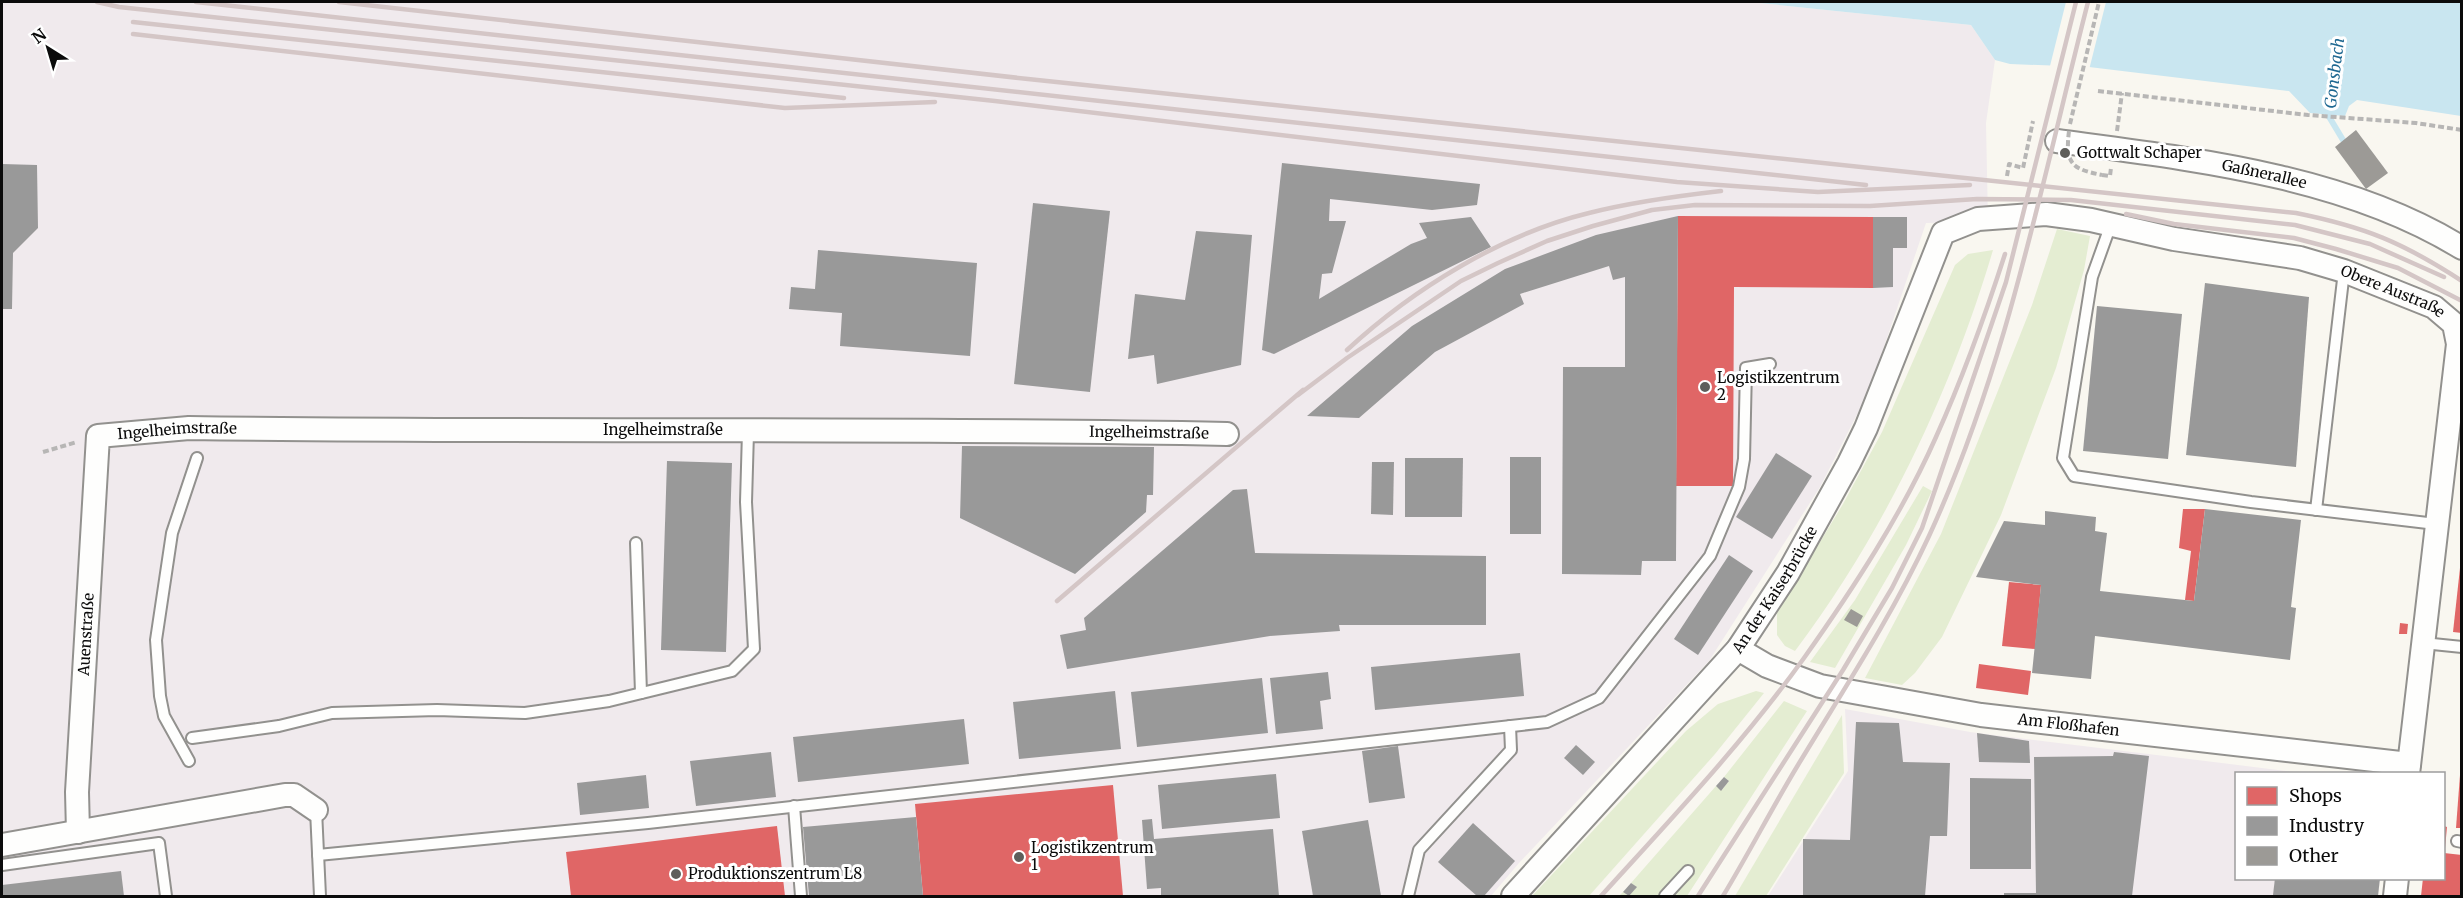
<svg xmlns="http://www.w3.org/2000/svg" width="2463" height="898" font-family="Merriweather,serif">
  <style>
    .industrial { fill: #f0eaed }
    .green { fill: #e4edd2 }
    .water { fill: #c9e6f0 }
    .pier { fill: #f9f7f0 }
    .shops { fill: #e06666 }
    .industry { fill: #999 }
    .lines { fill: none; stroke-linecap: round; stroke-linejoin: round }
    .stream { stroke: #c9e6f0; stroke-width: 6 }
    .building { fill: #9c9a96 }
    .service-casing { stroke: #92918e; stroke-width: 14 }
    .minor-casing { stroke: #92918e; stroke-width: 26 }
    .path { stroke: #b7b6b5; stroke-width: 4; stroke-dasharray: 6 3; stroke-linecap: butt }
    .service { stroke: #fefefd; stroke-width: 10 }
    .minor { stroke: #fefefd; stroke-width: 22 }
    .rail { stroke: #d4c6c6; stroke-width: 4.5 }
    .path-bridge { stroke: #b7b6b5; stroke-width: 4; stroke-dasharray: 6 3; stroke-linecap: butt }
    .poi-dot { fill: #5e5e5b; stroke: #fff; stroke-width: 2 }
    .labels { text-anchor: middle; stroke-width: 6; stroke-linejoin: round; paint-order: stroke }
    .poi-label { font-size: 15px; fill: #0b0b0b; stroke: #fff; text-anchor: start }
    .street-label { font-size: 15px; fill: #0b0b0b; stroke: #fff }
    .water-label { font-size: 16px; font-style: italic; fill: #206992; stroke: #fff }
  </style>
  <rect width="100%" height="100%" fill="#f9f7f0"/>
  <!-- industrial -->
  <g class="industrial">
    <path d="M2,2H1750L1971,25L1995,60L1986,123L1988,222L1926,223L1869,391L1820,487L1709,661L1519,863L1491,896H2Z"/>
    <path d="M1845,709L1970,732L2303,773L2236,774V878L2380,879L2378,896H1768L1848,771Z"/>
  </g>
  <!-- green -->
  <g class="green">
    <path d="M2057,229L2090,236L2084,270L2056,368L2001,515L1942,637L1915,673L1902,685L1865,678L1941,534L2032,305Z"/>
    <path d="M1993,250C1951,392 1884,533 1795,651L1785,646L1777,635V613L1843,504L1882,432L1955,265L1968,254Z"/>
    <path d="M1923,486L1932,491L1906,545L1835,668L1810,662L1855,600Z"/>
    <path d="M1756,691L1764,693L1715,754L1589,896H1532L1686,731L1718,704Z"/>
    <path d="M1784,701L1807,711L1687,896H1619L1623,892L1629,896L1636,887L1631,883L1716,786L1722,790L1729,781L1724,777Z"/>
    <path d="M1842,715L1844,773L1766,896H1735Z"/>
  </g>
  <!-- water -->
  <path class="water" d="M1750,2H2461V116L2357,100L2349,106L2345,116L2310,113L2289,91L2089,67L2010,64L1995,60L1971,25Z"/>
  <!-- pier -->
  <path class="pier" d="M2066,2H2106L2089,70L2050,66Z"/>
  <!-- shops -->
  <g class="shops">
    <path d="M1678,216L1873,217V288L1734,287L1733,486H1676Z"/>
    <path d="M2183,509H2205L2194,601L2185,600L2191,551L2179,548Z"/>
    <path d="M2460,568H2462V633L2453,632Z"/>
    <path d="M2009,582L2041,585L2035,649L2002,646Z"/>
    <path d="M2400,623L2408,624L2407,634H2399Z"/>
    <path d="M1979,664L2031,671L2028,695L1976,688Z"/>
    <path d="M2460,775H2462V828H2456Z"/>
    <path d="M1113,785L1123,896H923L915,804Z"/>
    <path d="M777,826L785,896H571L566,852Z"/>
    <path d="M2444,826L2447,827L2445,848H2444Z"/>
    <path d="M2444,853L2462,855V896H2421L2423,878H2444Z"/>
  </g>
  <!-- industry -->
  <g class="industry">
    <path d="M1282,163L1480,184L1477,205L1432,210L1330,199L1329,221H1346L1332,273L1322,274L1319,299L1411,244L1427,238L1419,223L1471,217L1491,247L1274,354L1262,350Z"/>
    <path d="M2,164L37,165L38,228L13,253L12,309H2Z"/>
    <path d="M1033,203L1110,211L1090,392L1014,384Z"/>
    <path d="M1678,216L1676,561H1642L1641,575L1562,574L1563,367H1625V277L1613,280L1609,266L1520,294L1524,304L1435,352L1359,418L1307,416L1412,326L1505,269L1596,235Z"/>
    <path d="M1873,217H1907V248H1893V287L1873,288Z"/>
    <path d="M1196,231L1252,235L1241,365L1157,384L1154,355L1128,359L1135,294L1185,300Z"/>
    <path d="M818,250L977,263L970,356L840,346L842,313L789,309L791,287L815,289Z"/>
    <path d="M2205,283L2309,297L2296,467L2186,455Z"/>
    <path d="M2097,306L2182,314L2168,459L2083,451Z"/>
    <path d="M962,446L1154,447L1153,495H1147L1146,512L1075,574L960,518Z"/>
    <path d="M1776,453L1812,476L1772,539L1736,517Z"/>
    <rect x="1510" y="457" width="31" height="77"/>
    <path d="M1405,458H1463L1462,517H1405Z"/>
    <path d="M667,461L732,463L726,652L661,650Z"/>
    <path d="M1372,462H1394L1393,515L1371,514Z"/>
    <path d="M1247,489L1255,553L1486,556V625H1339L1340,631L1270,636L1067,669L1060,635L1086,630L1084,618L1233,490Z"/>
    <path d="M2205,509L2301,520L2291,607L2296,608L2290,660L2095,636L2091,679L2032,673L2041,585L1976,577L2004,521L2045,525V511L2096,517L2095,531L2107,533L2100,591L2194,601Z"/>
    <path d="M1729,555L1753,571L1698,655L1674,639Z"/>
    <path d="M1520,653L1524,696L1375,710L1371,667Z"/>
    <path d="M1328,672L1331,699L1320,701L1323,729L1276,734L1270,678Z"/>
    <path d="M1262,678L1268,733L1137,747L1131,692Z"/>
    <path d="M1115,691L1121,749L1019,759L1013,702Z"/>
    <path d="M964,719L969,764L798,782L793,737Z"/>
    <path d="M1856,722L1899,723L1903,762L1950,763L1947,836H1930L1925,896H1803V839L1850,840Z"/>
    <path d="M1977,733L2029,741L2030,763L1979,762Z"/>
    <path d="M1576,745L1595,762L1583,775L1564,758Z"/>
    <path d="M1398,746L1405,798L1369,803L1362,751Z"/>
    <path d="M771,752L776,797L696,806L690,761Z"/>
    <path d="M2114,752L2149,756L2132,896H2004V893H2036L2034,757L2113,756Z"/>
    <path d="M1276,774L1280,818L1162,829L1158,785Z"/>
    <path d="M646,775L649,808L580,815L577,783Z"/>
    <path d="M1724,777L1729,781L1721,791L1716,786Z"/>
    <path d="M1970,778L2031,779V869H1970Z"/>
    <path d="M916,817L923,896H809L803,827Z"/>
    <path d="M1152,819L1154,839L1273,829L1279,896H1161V888L1147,889L1142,820Z"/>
    <path d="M1368,820L1381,896H1313L1302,831Z"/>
    <path d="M1473,823L1515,861L1484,896H1477L1438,862Z"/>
    <path d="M121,871L124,896H2V885Z"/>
    <path d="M2275,878H2380L2378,896L2273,895Z"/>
    <path d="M1631,883L1637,887L1629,896L1623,892Z"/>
  </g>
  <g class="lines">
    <!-- stream -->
    <path class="stream" d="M2328,109V115L2343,140"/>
  </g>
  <!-- building -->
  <g class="building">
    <path d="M2356,130L2388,173L2366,189L2335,147Z"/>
    <path d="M1851,609L1863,616L1857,627L1844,620Z"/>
  </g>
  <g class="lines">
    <defs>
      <g id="service">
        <path d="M2111,224L2092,277L2063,458L2074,476L2251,502L2436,524"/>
        <path d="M2316,510L2344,271"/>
        <path d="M636,543L641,693"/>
        <path d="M2423,643L2462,647"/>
        <path d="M192,738L279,726L332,713L437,710L525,713L609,701L732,671L754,649L746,502L748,432"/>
        <path d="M189,761L164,716L160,696L156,640L172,533L197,458"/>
        <path d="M794,806L801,896"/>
        <path d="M316,810L320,896"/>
        <path d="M2457,841L2462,842"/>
        <path d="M318,855L648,823L1547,722L1599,698L1710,556L1739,487L1744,459L1746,368L1770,364"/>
        <path d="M2,865L159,843L166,896"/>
        <path d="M1408,896L1419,850L1511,750L1510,726"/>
        <path d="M1665,896L1688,871"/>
      </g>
      <g id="minor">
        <path id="s1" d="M2057,141C2191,159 2344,175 2462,248"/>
        <path id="s2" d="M1738,649L1767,666L1820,686L1981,715L2409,764"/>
        <path id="s3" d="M78,832L77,792L98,436L189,428C535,433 881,427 1227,434"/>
        <path d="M2,845L285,795H294L316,810"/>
        <path id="s4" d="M1513,896L1738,649L1788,573L1849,463L1866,428L1943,233L1978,219L2046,214L2091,220L2174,239L2300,258L2344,271L2434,307L2454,324L2458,344L2408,774"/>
        <path d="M2395,896L2397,878"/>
      </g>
    </defs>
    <!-- service casing -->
    <use href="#service" class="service-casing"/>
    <!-- minor casing -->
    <use href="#minor" class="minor-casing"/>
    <!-- path -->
    <g class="path">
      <path d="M2098,91L2308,115L2416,123L2462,130"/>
      <path d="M2070,124L2099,2"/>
      <path d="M2117,131L2122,93"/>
      <path d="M2102,175L2110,176L2111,168"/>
      <path d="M2007,176L2009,164L2023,168L2033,121"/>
      <path d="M43,452L77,442"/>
    </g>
    <!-- service -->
    <use href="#service" class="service"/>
    <!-- minor -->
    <use href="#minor" class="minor"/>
    <!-- rail -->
    <g class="rail">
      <path d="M97,2L119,7L995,101L1677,182L1818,192L1970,185"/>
      <path d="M196,2L1866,185"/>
      <path d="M339,2L1028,79L2296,213C2365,227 2402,242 2462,281"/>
      <path d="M133,22L844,98"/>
      <path d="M133,34L785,108L935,102"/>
      <path d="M2126,214L2174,224L2294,238L2336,249L2398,268L2462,301"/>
      <path d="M1347,350C1413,289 1502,234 1589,213C1632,202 1677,196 1721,191"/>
      <path d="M1298,395L1347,358L1461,281L1498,263L1547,241L1593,226L1652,210L1695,205L1870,206L1977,199L2071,200L2295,225L2370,244L2444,277"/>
      <path d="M1057,601L1303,390"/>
      <path d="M1601,896C1671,819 1743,743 1804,658C1853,589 1902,514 1936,437C1963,377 1985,316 2005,254"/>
      <path d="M1698,896L1843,670L1892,588L1922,528L2006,282L2076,2"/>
      <path d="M1723,896C1749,853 1772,808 1798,765C1844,689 1892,616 1929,536C2007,367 2042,181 2088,2"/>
    </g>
    <!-- path-bridge -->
    <path class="path-bridge" d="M2069,131C2065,163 2071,169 2102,175"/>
  </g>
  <!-- markers -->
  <g class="poi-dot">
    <circle cx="2065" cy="153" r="6"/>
    <circle cx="1705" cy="387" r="6"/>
    <circle cx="1019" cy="857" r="6"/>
    <circle cx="676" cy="874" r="6"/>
  </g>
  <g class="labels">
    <!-- poi labels -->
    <g class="poi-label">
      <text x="2077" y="158">Gottwalt Schaper</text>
      <text x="1717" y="383">Logistikzentrum<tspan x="1717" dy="17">2</tspan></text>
      <text x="1031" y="853">Logistikzentrum<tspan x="1031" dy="17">1</tspan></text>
      <text x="688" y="879">Produktionszentrum L8</text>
    </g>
    <!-- street labels -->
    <g class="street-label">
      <text dy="5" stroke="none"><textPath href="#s1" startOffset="210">Gaßnerallee</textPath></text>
      <text dy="5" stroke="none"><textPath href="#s4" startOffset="1262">Obere Austraße</textPath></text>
      <text dy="5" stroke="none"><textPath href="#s3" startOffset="962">Ingelheimstraße</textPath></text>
      <text dy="5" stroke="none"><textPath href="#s3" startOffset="476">Ingelheimstraße</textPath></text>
      <text dy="5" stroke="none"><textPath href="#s3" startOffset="1448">Ingelheimstraße</textPath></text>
      <text dy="5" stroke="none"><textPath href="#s4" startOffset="404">An der Kaiserbrücke</textPath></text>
      <text dy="5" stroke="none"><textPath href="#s3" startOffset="198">Auenstraße</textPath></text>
      <text dy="5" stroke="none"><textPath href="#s2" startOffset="342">Am Floßhafen</textPath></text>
    </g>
    <!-- water labels -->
    <g class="water-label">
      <text transform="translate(2334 73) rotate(-83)" y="6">Gonsbach</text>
    </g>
  </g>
  <!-- border -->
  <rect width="2463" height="898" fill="none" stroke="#0b0b0b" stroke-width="6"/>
  <!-- legend -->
  <rect x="2235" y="772" width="210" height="108" fill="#ffffff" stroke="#9d9d9d" stroke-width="1.5"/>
  <rect x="2247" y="787" width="30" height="18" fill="#e06666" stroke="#9d9d9d" stroke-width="1.5"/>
  <text x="2289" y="802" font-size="18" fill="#0b0b0b">Shops</text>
  <rect x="2247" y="817" width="30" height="18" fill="#999999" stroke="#9d9d9d" stroke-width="1.5"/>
  <text x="2289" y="832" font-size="18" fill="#0b0b0b">Industry</text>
  <rect x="2247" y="847" width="30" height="18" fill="#9c9a96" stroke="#9d9d9d" stroke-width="1.5"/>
  <text x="2289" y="862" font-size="18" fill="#0b0b0b">Other</text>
  <!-- north arrow -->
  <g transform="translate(48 48) rotate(323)" stroke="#ffffff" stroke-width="4.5" paint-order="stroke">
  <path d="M0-4.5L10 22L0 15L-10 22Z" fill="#0b0b0b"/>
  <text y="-9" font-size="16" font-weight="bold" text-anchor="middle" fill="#0b0b0b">N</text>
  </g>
</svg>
